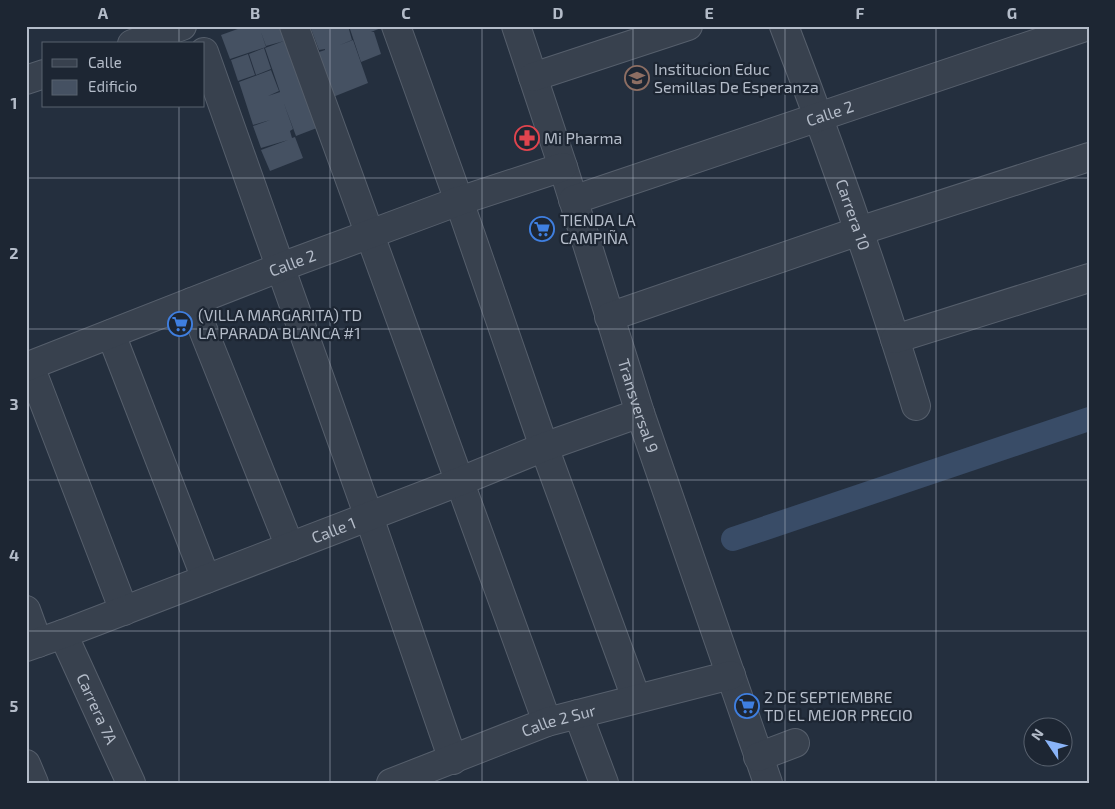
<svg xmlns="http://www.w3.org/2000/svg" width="1115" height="809" font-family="'Exo 2',sans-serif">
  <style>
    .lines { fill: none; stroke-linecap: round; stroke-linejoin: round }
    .canal { stroke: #394c67; stroke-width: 24 }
    .building { fill: #455162 }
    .minor-casing { stroke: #565f6c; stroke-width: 30 }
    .minor { stroke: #38414e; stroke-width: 28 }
    .grid { fill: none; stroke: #b4bcc9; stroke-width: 1; stroke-opacity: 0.55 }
    .labels { text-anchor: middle; stroke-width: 4.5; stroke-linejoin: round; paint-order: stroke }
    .poi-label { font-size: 16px; fill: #b4bcc9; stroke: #1d2633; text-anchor: start }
    .street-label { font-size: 16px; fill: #b4bcc9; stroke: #1d2633 }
    .neatline { fill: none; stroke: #b4bcc9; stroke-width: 2 }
    .grid-label { font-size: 16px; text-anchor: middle; font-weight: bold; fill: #b4bcc9 }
  </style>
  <rect width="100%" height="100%" fill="#242f3e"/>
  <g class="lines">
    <!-- canal -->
    <path class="canal" d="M733,539L1089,419"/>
  </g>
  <!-- building -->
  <g class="building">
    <path d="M246,26H297L335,121L296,136L283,101L293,129L290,131L292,138L295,137L303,158L270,171L261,150L288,140L261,148L253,126L270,120L253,125L239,82L255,76L263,98L255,76L271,70L279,91L268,96L280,92L265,48L284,41L266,46L261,32L266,47L230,59L221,35Z"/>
    <path d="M310,26H348L352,40L340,45L353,40L368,83L333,97L319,52L325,50V49L319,50Z"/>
    <path d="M349,26H386L371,32H374L381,54L361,62Z"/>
    <path d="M264,48L271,69L256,75L249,54Z"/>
    <path d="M248,54L255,75L238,81L231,60Z"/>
  </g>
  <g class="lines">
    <defs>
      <g id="minor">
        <path d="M294,26C378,259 464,490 547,722"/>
        <path d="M396,26L459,201L544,447L636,698"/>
        <path id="s1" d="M516,26L563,167L640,413L768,783"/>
        <path id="s2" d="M784,26C832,151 877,278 916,406"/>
        <path d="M132,44L182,26"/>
        <path d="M204,52L369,517L453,760"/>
        <path d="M533,77L688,26"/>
        <path d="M26,80L44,74"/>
        <path id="s3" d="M573,200L1088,26"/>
        <path d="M192,302L290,547"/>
        <path d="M609,317L859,231L1089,157"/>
        <path d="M111,334L206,579"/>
        <path d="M895,339L1089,278"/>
        <path d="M30,366L124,611"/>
        <path id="s4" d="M26,367L281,267L459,201L563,167"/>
        <path d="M26,610L38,643"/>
        <path id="s5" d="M63,634L131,783"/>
        <path id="s6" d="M26,647L63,634L461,481L544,447L640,413"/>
        <path d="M578,714L604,783"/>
        <path d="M758,757L795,743"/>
        <path d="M26,764L34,783"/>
        <path id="s7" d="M391,783L547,722L731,675"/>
      </g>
    </defs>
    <!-- minor casing -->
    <use href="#minor" class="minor-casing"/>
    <!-- minor -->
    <use href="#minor" class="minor"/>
  </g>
  <!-- grid -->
  <path class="grid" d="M179,26V44M330,26V783M482,26V783M633,26V783M785,26V783M936,26V783M179,106V783M26,178H1089M26,329H1089M26,480H1089M26,631H1089"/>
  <!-- icons -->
  <defs>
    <symbol id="school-ring" viewBox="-11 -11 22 22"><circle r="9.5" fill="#1d2633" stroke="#8d6e63" stroke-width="1.5"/><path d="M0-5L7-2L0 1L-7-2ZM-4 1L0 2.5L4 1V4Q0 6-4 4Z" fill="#8d6e63"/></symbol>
    <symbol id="pharmacy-ring" viewBox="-11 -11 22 22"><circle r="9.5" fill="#1d2633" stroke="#e0444e" stroke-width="1.5"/><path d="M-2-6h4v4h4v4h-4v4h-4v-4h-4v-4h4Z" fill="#e0444e"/></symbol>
    <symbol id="supermarket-ring" viewBox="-11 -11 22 22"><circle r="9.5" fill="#1d2633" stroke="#3f7fe0" stroke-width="1.5"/><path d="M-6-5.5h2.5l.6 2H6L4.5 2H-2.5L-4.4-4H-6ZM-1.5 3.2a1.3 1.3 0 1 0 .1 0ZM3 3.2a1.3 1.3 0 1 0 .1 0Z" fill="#3f7fe0"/></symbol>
  </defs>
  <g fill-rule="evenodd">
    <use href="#school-ring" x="623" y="64" width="28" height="28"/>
    <use href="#pharmacy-ring" x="513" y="124" width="28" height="28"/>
    <use href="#supermarket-ring" x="528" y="215" width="28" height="28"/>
    <use href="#supermarket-ring" x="166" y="310" width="28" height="28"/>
    <use href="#supermarket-ring" x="733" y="692" width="28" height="28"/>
  </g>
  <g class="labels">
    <!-- poi labels -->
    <g class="poi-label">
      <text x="654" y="75">Institucion Educ<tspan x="654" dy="18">Semillas De Esperanza</tspan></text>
      <text x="544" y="144">Mi Pharma</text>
      <text x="560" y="226">TIENDA LA<tspan x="560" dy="18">CAMPIÑA</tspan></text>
      <text x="198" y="321">(VILLA MARGARITA) TD<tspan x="198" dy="18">LA PARADA BLANCA #1</tspan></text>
      <text x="764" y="703">2 DE SEPTIEMBRE<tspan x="764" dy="18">TD EL MEJOR PRECIO</tspan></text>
    </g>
    <!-- street labels -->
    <g class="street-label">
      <text dy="6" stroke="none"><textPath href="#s3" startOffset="271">Calle 2</textPath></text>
      <text dy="6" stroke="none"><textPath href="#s2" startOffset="201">Carrera 10</textPath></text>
      <text dy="6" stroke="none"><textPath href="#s4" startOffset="286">Calle 2</textPath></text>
      <text dy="6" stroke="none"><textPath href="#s1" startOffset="399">Transversal 9</textPath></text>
      <text dy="6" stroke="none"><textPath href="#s6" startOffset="329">Calle 1</textPath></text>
      <text dy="6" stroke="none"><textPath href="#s5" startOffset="82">Carrera 7A</textPath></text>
      <text dy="6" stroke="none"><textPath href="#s7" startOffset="179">Calle 2 Sur</textPath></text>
    </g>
  </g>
  <!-- border -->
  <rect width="1115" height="809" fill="none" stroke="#1d2633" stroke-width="55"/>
  <!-- legend -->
  <rect x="42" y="42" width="162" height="65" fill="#1d2633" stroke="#59626f"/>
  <rect x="52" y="59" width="25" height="8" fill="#38414e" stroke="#59626f"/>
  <text x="88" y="68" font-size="15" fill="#b4bcc9">Calle</text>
  <rect x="52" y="80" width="25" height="15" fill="#455162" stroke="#59626f"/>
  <text x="88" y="92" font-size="15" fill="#b4bcc9">Edificio</text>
  <!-- north arrow -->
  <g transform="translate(1048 742) rotate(305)"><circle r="24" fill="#1d2633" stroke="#59626f"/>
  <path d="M0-4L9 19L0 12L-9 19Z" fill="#8ab4f8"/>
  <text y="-8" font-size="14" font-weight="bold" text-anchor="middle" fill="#b4bcc9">N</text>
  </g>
  <rect x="28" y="28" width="1060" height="754" class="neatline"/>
  <g class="grid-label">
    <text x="103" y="19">A</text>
    <text x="255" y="19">B</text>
    <text x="406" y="19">C</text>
    <text x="558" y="19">D</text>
    <text x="709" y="19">E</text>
    <text x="860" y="19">F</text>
    <text x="1012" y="19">G</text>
    <text x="14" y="109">1</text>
    <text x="14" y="259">2</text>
    <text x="14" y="410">3</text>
    <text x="14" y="561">4</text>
    <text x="14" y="712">5</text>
  </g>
</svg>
